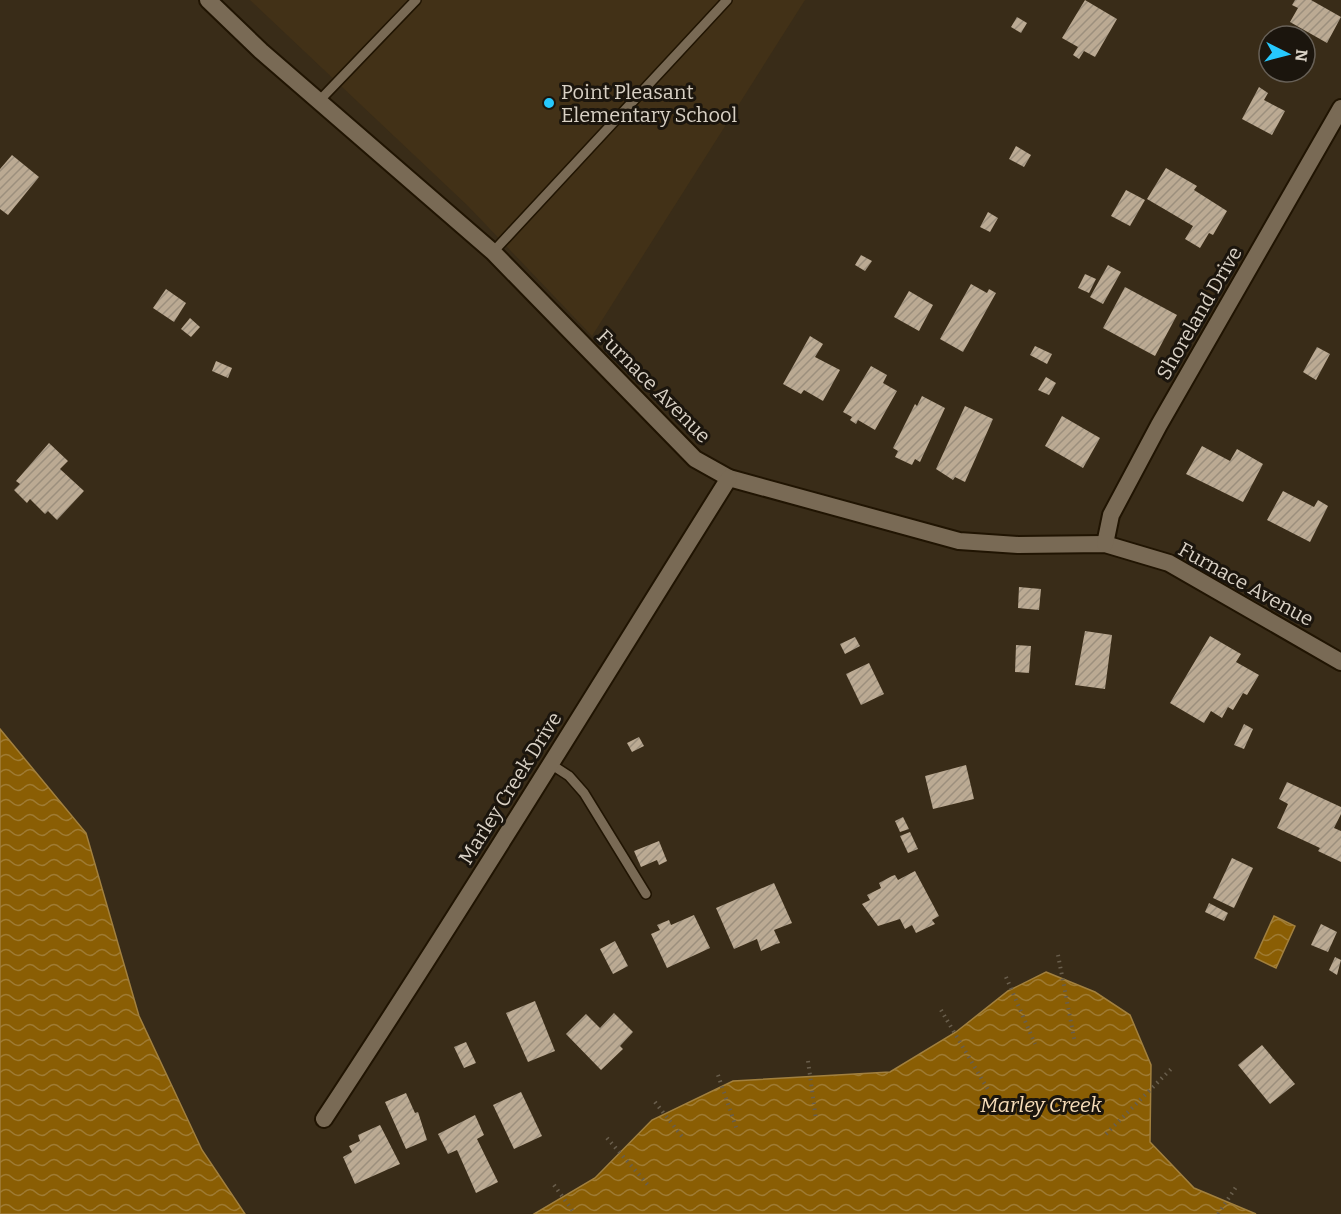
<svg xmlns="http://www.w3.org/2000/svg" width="1341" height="1214" font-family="Bitter,serif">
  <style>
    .built { fill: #423117 }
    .water { fill: url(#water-waves); stroke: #a2803e; stroke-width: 1.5 }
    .building { fill: url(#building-hatch) }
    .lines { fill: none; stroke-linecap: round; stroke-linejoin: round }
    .service-casing { stroke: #201402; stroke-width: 12 }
    .minor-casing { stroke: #201402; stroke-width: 20 }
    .path { stroke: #695e4c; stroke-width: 4; stroke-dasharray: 1.5 4.5; stroke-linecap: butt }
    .service { stroke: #796a55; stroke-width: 9 }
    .minor { stroke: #796a55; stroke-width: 16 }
    .poi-dot { fill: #26c9fe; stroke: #1b150d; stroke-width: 2 }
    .labels { text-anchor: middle; stroke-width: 6; stroke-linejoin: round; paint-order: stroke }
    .poi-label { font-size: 20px; fill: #d9d1c5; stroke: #1b150d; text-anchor: start }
    .street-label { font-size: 20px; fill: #d9d1c5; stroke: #1b150d }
    .water-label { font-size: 21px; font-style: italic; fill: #f6dcb8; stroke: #1b150d }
  </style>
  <defs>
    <pattern id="water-waves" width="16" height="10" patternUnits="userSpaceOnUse" patternTransform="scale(1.5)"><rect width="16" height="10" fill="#8a5e04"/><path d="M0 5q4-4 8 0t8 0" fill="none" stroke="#9f7b33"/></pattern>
    <pattern id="building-hatch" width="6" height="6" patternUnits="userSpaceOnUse" patternTransform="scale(1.5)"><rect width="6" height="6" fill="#bbaa93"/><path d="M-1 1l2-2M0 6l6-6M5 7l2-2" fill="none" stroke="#9c8f7d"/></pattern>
  </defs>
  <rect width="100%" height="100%" fill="#392c18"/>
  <!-- built -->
  <path class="built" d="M250,0H805L592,336L468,206Z"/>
  <!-- water -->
  <g class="water">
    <path d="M0,729L86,833L139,1016L202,1150L245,1214H0Z"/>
    <path d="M1274,916L1295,926L1276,968L1255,958Z"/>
    <path d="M1046,972L1095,992L1130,1015L1151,1065L1150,1142L1194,1188L1256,1214H534L595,1178L652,1120L733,1081L890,1072L956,1032L1008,991Z"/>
  </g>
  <!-- building -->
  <g class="building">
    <path d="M1085,0L1117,19L1095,57L1084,51L1079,59L1073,55L1078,47L1062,38Z"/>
    <path d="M1295,0H1311L1341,17L1327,43L1290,22L1298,8L1292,5Z"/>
    <path d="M1017,17L1027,23L1021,33L1011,27Z"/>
    <path d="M1259,87L1268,93L1264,100L1285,111L1272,135L1242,119Z"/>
    <path d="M1016,146L1031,155L1024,167L1009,159Z"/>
    <path d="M12,155L39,177L8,215L0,209V169Z"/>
    <path d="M1166,168L1197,186L1194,190L1227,211L1213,235L1209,233L1200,248L1185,239L1193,226L1147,199Z"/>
    <path d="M1126,190L1145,200L1130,226L1111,216Z"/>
    <path d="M988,212L998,218L990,232L980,227Z"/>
    <path d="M861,255L872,261L865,271L855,265Z"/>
    <path d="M1108,265L1121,272L1103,304L1090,297Z"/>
    <path d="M1085,274L1096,279L1089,293L1078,288Z"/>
    <path d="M971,284L987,293L989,289L996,293L963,352L940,339Z"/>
    <path d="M1125,287L1177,315L1155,356L1103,328Z"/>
    <path d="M166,289L186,303L174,322L153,308Z"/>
    <path d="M909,291L933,305L919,331L894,317Z"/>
    <path d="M190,318L200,327L191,337L181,329Z"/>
    <path d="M810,336L823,344L815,357L840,370L823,401L804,390L801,394L783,384Z"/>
    <path d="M1035,346L1052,354L1047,364L1030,355Z"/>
    <path d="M1317,347L1330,354L1316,380L1303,372Z"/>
    <path d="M216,361L232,368L228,378L212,371Z"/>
    <path d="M871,366L887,375L883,383L897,391L875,430L858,420L856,424L850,420L852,417L843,412Z"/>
    <path d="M1046,377L1056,383L1049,395L1038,390Z"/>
    <path d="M922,396L945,408L920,462L915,459L912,465L895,457L898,451L893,448L915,404L917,406Z"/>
    <path d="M965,406L993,419L965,482L955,477L953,480L936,469Z"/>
    <path d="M1062,416L1100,438L1083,468L1045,446Z"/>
    <path d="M49,443L68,461L60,469L84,491L57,520L48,511L45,514L30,499L27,503L14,490L20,484L16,481Z"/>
    <path d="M1202,446L1230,461L1237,449L1263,464L1243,502L1186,474Z"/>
    <path d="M1283,491L1314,507L1318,500L1328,506L1310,542L1267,520Z"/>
    <path d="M1019,587L1041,589L1039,610L1018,608Z"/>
    <path d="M1085,631L1112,635L1105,689L1075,685Z"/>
    <path d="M1210,636L1241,654L1236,662L1259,675L1247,695L1243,693L1233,710L1228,707L1222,718L1211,711L1204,723L1170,703Z"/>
    <path d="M855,637L860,646L845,654L840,644Z"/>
    <path d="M1016,645L1031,646L1029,673L1015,672Z"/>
    <path d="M869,663L884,694L861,705L846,674Z"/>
    <path d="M1244,724L1253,729L1244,749L1234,745Z"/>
    <path d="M639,737L644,746L632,752L627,743Z"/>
    <path d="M966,765L974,799L933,809L925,776Z"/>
    <path d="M1287,782L1341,807V814L1334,828L1341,831V862L1318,851L1320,848L1277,828L1288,804L1279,799Z"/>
    <path d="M903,817L909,829L900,832L895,821Z"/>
    <path d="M910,832L918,849L908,853L900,836Z"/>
    <path d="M659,841L667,861L659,865L657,860L641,867L634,851Z"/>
    <path d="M1232,858L1253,868L1234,908L1213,898Z"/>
    <path d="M915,871L939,916L932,920L935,924L916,933L912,925L905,929L900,919L878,926L862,904L870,900L867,895L881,888L879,883L892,876L895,875L898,880Z"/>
    <path d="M774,883L792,923L774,930L780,943L776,944L761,951L757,939L734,949L716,908Z"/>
    <path d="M1209,903L1228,913L1224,921L1205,912Z"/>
    <path d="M694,915L710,948L667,968L651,934L660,930L657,925L669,920L671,925Z"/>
    <path d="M1321,924L1337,932L1328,952L1311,945Z"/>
    <path d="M615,941L628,966L613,974L600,949Z"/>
    <path d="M1335,957L1341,960L1337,975L1329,970Z"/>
    <path d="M535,1001L555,1051L528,1062L506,1013Z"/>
    <path d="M614,1013L633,1032L620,1046L623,1049L601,1070L566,1034L586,1014L600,1028Z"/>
    <path d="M466,1042L476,1063L464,1068L454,1047Z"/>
    <path d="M1262,1045L1295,1084L1270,1104L1238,1065Z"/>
    <path d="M521,1092L542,1136L514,1149L493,1105Z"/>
    <path d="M406,1093L415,1113L418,1112L427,1140L406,1149L385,1102Z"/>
    <path d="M475,1115L484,1135L477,1139L498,1182L476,1193L457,1150L448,1154L438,1134Z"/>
    <path d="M380,1125L400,1164L355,1184L343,1157L352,1152L349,1146L360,1141L358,1135Z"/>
  </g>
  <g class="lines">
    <defs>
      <g id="service">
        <path d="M319,101L416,0"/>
        <path d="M493,252L727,0"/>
        <path d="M549,763L569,776L584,793L646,894"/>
      </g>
      <g id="minor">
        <path d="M208,0L261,51L493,252L695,459L729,478L959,541L1018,545L1105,544L1169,563L1341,662"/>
        <path d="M1105,544L1111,515L1159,425L1341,108"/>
        <path d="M324,1119C463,908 595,692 729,478"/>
      </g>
    </defs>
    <!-- service casing -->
    <use href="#service" class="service-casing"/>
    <!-- minor casing -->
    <use href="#minor" class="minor-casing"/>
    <!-- path -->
    <g class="path">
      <path d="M1058,955L1075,1043"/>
      <path d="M1006,977L1035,1044"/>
      <path d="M941,1010L990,1093"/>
      <path d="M808,1061L816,1119"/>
      <path d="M718,1075L737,1130"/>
      <path d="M655,1102L684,1139"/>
      <path d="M1106,1134L1173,1067"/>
      <path d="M607,1138L648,1185"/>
      <path d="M554,1185L575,1214"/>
      <path d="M1218,1214L1236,1187"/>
    </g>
    <!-- service -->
    <use href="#service" class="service"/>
    <!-- minor -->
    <use href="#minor" class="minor"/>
  </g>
  <!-- markers -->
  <circle class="poi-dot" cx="549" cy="103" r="6"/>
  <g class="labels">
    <!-- poi labels -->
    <g class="poi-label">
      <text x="561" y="99">Point Pleasant<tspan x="561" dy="23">Elementary School</tspan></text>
    </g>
    <!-- street labels -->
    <g class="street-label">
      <text transform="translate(1199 313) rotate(-60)" y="7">Shoreland Drive</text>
      <text transform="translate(654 386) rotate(45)" y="7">Furnace Avenue</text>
      <text transform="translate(1246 584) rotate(29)" y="7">Furnace Avenue</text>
      <text transform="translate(510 788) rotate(-58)" y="7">Marley Creek Drive</text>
    </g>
    <!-- water labels -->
    <g class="water-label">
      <text x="1041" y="1112">Marley Creek</text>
    </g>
  </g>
  <!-- north arrow -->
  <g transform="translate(1287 54) rotate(96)"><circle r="28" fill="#1b150d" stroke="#676057" stroke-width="1.5"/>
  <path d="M0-4.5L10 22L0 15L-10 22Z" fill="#26c9fe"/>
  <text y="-9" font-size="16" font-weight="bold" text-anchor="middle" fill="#d9d1c5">N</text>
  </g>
</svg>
